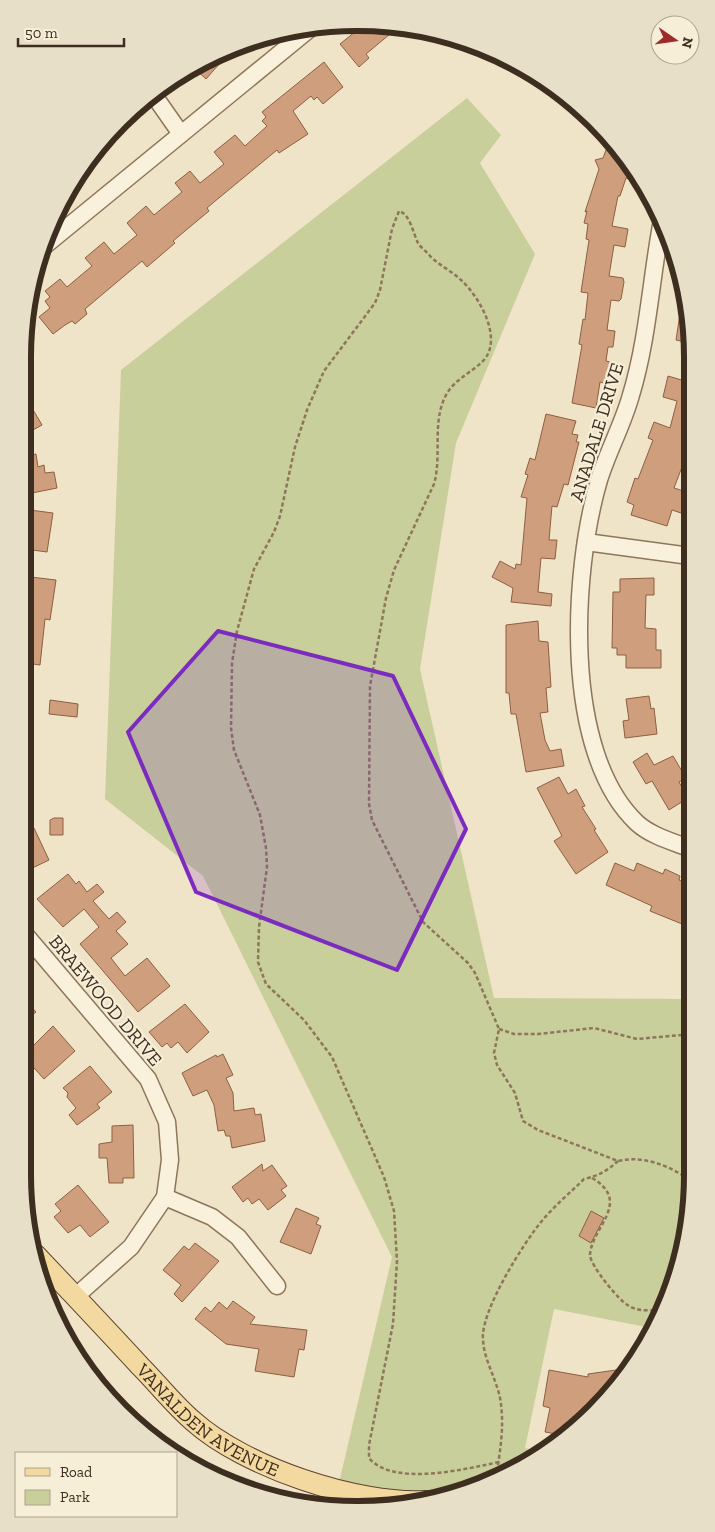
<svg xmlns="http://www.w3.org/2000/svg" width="715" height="1532" font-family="'Zilla Slab',serif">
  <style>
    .green { fill: #c9cf9b }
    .building { fill: #cf9f7d; stroke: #8d5f41 }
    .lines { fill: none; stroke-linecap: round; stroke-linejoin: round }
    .minor-casing { stroke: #8d765c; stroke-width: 19 }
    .major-casing { stroke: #5b4430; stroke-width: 22 }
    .path { stroke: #8d765c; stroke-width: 2.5; stroke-dasharray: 4 2.5; stroke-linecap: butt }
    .minor { stroke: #faf1dc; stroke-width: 16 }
    .major { stroke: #f3d9a0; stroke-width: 20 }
    .marked { fill: #7b2cbf; fill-opacity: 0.2; stroke: #7b2cbf; stroke-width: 4; stroke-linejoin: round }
    .labels { text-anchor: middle; stroke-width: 4.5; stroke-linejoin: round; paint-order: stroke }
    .street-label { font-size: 19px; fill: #3d2e20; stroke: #f7eed8 }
    .rim { fill: none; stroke: #3d2e20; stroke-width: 6 }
  </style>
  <rect width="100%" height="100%" fill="#f0e4c8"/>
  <!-- green -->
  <path class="green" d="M467,98L501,135L480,163L535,254L456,443L420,669L494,998L692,999C692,1092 704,1216 667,1302C663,1311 656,1320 651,1328L554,1309L525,1448L541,1452L525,1465L465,1492L402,1507L334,1504L392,1257L203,876L105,799L121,370Z"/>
  <!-- building -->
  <g class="building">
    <path d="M366,23L383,25L390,34L366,54L369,58L359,67L340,44Z"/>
    <path d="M234,47L206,79L193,67L229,48Z"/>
    <path d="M324,62L343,87L323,104L317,97L314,100L311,96L293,111L308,134L279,153L277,150L214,202L207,208L209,211L173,241L175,243L147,267L142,261L85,309L87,314L75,324L72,321L65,325L53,334L39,317L50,308L45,301L50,297L45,291L60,279L67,287L92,266L85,258L104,242L114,254L137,235L127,223L146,206L154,215L182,192L175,183L190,171L200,183L224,164L214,152L235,135L245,146L267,126L262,121L266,117L262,112Z"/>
    <path d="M606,150L624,156L634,172L631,180L626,178L620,196H618L612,226L628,229L625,247L614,245L609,276L623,278L624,282L621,299L619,301L611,300L607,330L615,331L613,347H608L606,361L610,362L606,384L600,382L596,408L572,403L582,345L579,344L583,319L585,320L588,293L581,292L589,240L586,239L588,224L584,223L587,211L585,212L599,169L595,160L603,158Z"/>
    <path d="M683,294L690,313V343L676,340Z"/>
    <path d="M668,376L685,381L684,385L690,387V446L674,488L690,493V495L684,514L672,510L667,526L631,515L634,505L627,502L635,478L638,479L653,440L648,438L654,422L670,428L677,401L663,397Z"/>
    <path d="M22,391L42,425L22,436Z"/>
    <path d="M546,414L576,421L572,434L578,435L576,442H579L568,485L564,484L557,507L552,506L549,540H557L555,559L541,558L538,592L552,594L551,606L511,602L513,588L492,577L500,561L515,569L516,564L521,565L527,498L521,497L528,475L525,474L530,458L535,460Z"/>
    <path d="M36,454L38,467L44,465L45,473L54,472L57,488L22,495V457Z"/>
    <path d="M22,509L53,513L47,552L25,549L26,536H22Z"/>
    <path d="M22,576L56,580L50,620L45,619L40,665L33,664L31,687L22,686Z"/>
    <path d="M654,578V595H646L645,628L656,629V650H661V668H626V655H617V648H612L613,592H620V579Z"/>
    <path d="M538,621L539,641L548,642L551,687L546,688L548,712L540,713L545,740L550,751L561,749L564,766L526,772L516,714H511L509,693H506V625Z"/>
    <path d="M649,696L651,709L654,708L657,734L625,738L623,721L629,720L626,699Z"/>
    <path d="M50,700L78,704L77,717L49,714Z"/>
    <path d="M647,753L654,765L673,756L686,778L679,782L688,798L669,810L652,781L646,784L633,762Z"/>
    <path d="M559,777L568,794L576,789L585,806L582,807L596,829L594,830L608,852L576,874L554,841L562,836L537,788Z"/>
    <path d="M54,818H63V835H50V820Z"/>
    <path d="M34,828L49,860L22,873V833Z"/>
    <path d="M615,863L634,871L637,863L663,874L665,869L680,876L679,880L692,886V915L687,926L650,911L652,906L606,885Z"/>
    <path d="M68,874L76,884L79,881L87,892L97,884L104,892L93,901L109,919L117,912L126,922L116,931L128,944L111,958L125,976L147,958L170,986L138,1012L80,944L99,927L84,909L63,927L37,899Z"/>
    <path d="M22,996L36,1012L22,1023Z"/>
    <path d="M185,1004L209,1032L187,1053L178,1042L171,1048L167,1043L162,1047L149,1032Z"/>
    <path d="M53,1026L75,1051L44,1079L25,1058L34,1050L32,1047Z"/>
    <path d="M223,1054L233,1075L226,1078L233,1093L234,1111L254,1108L255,1115L261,1114L265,1141L232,1148L230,1136H226L224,1130L218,1131L214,1105L207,1090L193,1096L182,1073L216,1055L217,1057Z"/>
    <path d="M90,1066L112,1092L97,1104L100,1108L77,1125L69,1115L76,1108L67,1097L68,1093L63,1088Z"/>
    <path d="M133,1125L134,1178H123V1183H109L107,1158H99V1144L112,1142V1126Z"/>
    <path d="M262,1164L263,1171L272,1165L287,1186L281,1190L286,1196L268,1210L259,1199L252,1204L248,1198L243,1202L232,1187Z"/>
    <path d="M78,1185L109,1222L90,1237L80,1225L68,1233L54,1217L61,1211L55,1204Z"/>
    <path d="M296,1208L319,1218L316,1224L321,1226L311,1254L280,1242Z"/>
    <path d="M591,1211L604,1218L591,1243L579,1236Z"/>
    <path d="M195,1243L219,1261L182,1302L174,1294L181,1285L163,1270L184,1246L189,1250Z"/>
    <path d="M233,1301L255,1317L250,1324L307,1330L304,1350L299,1349L294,1377L255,1371L259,1349L226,1344L195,1319L205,1307L211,1312L219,1302L227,1309Z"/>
    <path d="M549,1370L588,1377V1374L616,1370V1384L609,1396L562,1435L545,1432L550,1408L543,1406Z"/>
  </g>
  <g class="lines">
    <defs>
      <g id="minor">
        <path d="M153,94L181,134"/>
        <path d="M662,220C651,278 648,339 631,395C623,424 608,451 599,480C572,572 562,752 637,823C651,836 674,842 691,849"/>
        <path d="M42,248L312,27"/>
        <path d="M586,542L690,556"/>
        <path d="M23,932L148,1079L167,1122L170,1160L165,1197L131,1247L75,1297"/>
        <path d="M165,1197L212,1217L238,1237L277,1286"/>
      </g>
      <g id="major">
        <path id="s1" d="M36,1255C71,1292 106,1329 140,1366C158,1384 174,1405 193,1421C244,1467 358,1505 426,1501"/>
      </g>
    </defs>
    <!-- minor casing -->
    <use href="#minor" class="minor-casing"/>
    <!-- major casing -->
    <use href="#major" class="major-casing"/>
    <!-- path -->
    <g class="path">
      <path d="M499,1029L514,1034H538L594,1028L637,1039L692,1034"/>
      <path d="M592,1178C633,1202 591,1228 590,1255C590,1265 619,1301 629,1306C639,1312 652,1310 663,1310"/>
      <path d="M499,1462C466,1469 393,1487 369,1458V1445L393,1324L397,1261L394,1211L384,1177L332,1057L304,1020L266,984L258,962L259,927L267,867L266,848L260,815L234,750L231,728L232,663L237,631L254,569L274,532L280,516L295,447L307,410L324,371L375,303L380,290L392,229L399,211C410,214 413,233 418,243C421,248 427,252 431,257C440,266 452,271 461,280C479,296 504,339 483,361C471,373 453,380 445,397C432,424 442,456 434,484L394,570L386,598L370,686L369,804L372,820L423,922L468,963L475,973L499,1029L494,1053L497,1065L515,1093L523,1121L538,1130L618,1161C645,1155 669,1166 692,1181"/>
      <path d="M496,1478C500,1451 505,1425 500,1398C496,1378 484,1360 483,1340C480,1312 523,1244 541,1222C554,1206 570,1193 584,1179C598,1176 607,1171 618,1161"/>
    </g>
    <!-- minor -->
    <use href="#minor" class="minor"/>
    <!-- major -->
    <use href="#major" class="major"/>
  </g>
  <!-- marked area -->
  <path class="marked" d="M218,631L393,676L466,829L397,970L196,892L128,732Z"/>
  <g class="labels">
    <!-- street labels -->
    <g class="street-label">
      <text transform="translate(596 432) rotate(-73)" y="7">ANADALE DRIVE</text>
      <text transform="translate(106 1000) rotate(50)" y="7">BRAEWOOD DRIVE</text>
      <text dy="7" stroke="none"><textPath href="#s1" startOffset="240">VANALDEN AVENUE</textPath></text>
    </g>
  </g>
  <!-- crop -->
  <path d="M0 0H715V1532H0ZM357 31H358A326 326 0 0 1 684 357V1175A326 326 0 0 1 358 1501H357A326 326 0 0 1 31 1175V357A326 326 0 0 1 357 31Z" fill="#e8dfc9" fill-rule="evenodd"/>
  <path class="rim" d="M357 31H358A326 326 0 0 1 684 357V1175A326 326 0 0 1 358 1501H357A326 326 0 0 1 31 1175V357A326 326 0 0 1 357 31Z"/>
  <!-- legend -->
  <rect x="15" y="1452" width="162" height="65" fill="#f7eed8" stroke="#ada18e"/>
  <rect x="25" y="1468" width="25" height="8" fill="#f3d9a0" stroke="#ada18e"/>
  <text x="60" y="1477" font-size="15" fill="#3d2e20">Road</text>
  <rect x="25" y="1490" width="25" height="15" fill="#c9cf9b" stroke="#ada18e"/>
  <text x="60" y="1502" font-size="15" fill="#3d2e20">Park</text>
  <!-- north arrow -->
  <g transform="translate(675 40) rotate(103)"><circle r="24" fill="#f7eed8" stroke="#ada18e"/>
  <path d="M0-4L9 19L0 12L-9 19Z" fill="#9e2a2b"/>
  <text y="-8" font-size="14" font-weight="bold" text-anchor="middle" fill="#3d2e20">N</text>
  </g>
  <!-- scale -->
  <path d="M18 38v8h106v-8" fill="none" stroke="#3d2e20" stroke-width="2.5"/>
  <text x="25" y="38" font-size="15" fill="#3d2e20" stroke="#f7eed8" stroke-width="4" paint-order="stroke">50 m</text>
</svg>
